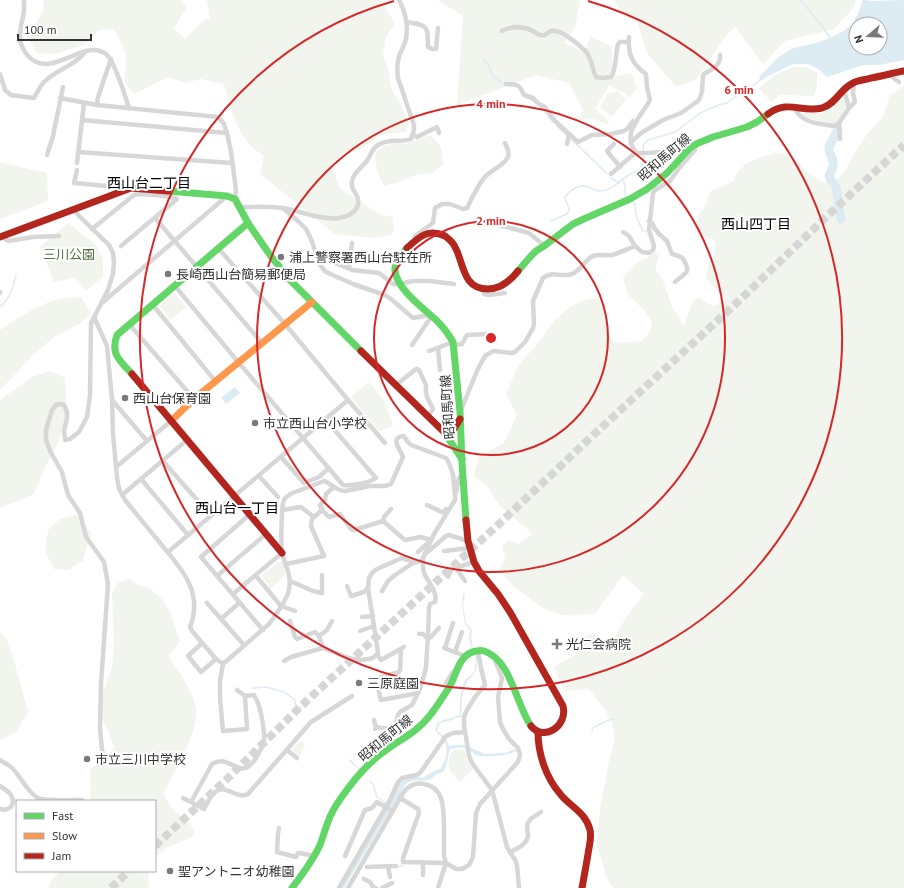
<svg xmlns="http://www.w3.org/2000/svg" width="904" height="888" font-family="'PT Sans','Noto Sans JP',sans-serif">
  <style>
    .green { fill: #f1f5ed }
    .water { fill: #ddebf3; fill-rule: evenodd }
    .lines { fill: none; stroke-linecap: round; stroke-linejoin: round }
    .stream { stroke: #ddebf3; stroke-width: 1.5 }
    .river { stroke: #ddebf3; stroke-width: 9 }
    .highway-tunnel { stroke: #d6d6d6; stroke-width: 8; stroke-dasharray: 8 4; stroke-linecap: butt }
    .street { stroke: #d7d7d7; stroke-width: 4.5 }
    .fast { stroke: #63d668; stroke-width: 7 }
    .slow { stroke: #ff974d; stroke-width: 7 }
    .jam { stroke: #b3261e; stroke-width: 7 }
    .ring { fill: none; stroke: #d62828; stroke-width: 2 }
    .poi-dot { fill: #7a7a7a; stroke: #fff; stroke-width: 1.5 }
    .labels { text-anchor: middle; stroke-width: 4; stroke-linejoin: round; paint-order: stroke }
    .street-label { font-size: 13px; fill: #333; stroke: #fff }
    .park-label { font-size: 13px; fill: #56703f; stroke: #fff }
    .poi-label { font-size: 13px; fill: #333; stroke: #fff; text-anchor: start }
    .neighbourhood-label { font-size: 14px; fill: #000; stroke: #fff }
    .centre { fill: #d62828; stroke: #fff; stroke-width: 2 }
    .ring-label { font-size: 12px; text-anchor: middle; font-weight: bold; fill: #d62828; stroke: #fff; stroke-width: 4; stroke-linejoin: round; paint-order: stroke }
  </style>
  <rect width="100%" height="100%" fill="#fff"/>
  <!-- green -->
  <g class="green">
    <path d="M44,0H180L187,7L174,28L185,39L203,21L210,18L207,0H379L395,23L386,37L383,55L388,69L391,88L402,107L409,124L405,132L379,135L360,150L342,153L332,169L341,189L379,214L392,217L394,228L391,235L373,238L335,234L260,174L264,156C260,153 254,149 250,145C235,128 230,106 224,84L201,79L185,83L168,77L134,94L125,83L126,53L114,29L99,30L85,45L55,54L37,53L27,36L43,12Z"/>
    <path d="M438,0H580L575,27L564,43L585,52L590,36L612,47V66L616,76L631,73L637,88L630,97L609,85L595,109L607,119L609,125L594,119L579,120L583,109L569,83L536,75L457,105L463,16Z"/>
    <path d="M613,0H856L853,8L834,29L785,41L763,64L735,27L725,37L696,80L676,87L647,53L637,21L622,13Z"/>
    <path d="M793,67H805L817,72V86L814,96L780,95L771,102L759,88L778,73Z"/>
    <path d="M904,86V888H614L611,885L607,878L597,845L600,808L609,761L615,739L612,722L605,710L589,689L564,691L554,667L577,654C580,640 581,635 596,633L594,651L606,653L625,619L644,594L623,575L595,614L563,615L546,610L515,588L499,571L505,558L502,546L509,540L518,544L533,534L501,507L487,486L474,476L479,456L504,443L517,415L506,394L518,366L538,343L555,320L571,306L585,300L597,298C606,305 603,312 605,322C606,328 609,335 612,341L620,343L642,341L650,332L652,321L643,309L628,295L623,277L639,261L647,258L655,252L659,257L655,268L662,278L672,307L684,326L692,303L699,297C711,307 714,309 727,298L717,290L706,278L708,265L714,256L716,240L700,235L694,229L699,215L707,203L708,196L711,191L734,181L736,175L745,164L761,157L776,153L791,155L802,166L810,175L824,183L835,182L845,171L855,152L868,133L883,117L889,97Z"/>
    <path d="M618,91L626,99L612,117L600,107L607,94Z"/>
    <path d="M843,97L847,107L838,121L833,124L807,118L801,112L821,113L832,108Z"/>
    <path d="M431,135L441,147L444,164L441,166L433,173L420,174L409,177L399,182L385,186C377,176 376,165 375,153L385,146L396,143L405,144Z"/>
    <path d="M0,162L47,173L48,201L0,219Z"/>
    <path d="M68,223L95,244L103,259V277L86,290L74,278L54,282L40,247Z"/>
    <path d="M174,293L186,307L170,320L160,306Z"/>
    <path d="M81,297L91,313L79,324L54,337L34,354L0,390V330C18,318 37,305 59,299C65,297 74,298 81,297Z"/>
    <path d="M50,371L65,378L66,396V417L58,443L45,467L34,494L0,508V400L32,377Z"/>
    <path d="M369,382L385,402L393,426L379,431L351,397Z"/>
    <path d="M77,515L91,533L83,560L69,570L54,569L45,551L48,530L60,519Z"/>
    <path d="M278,562H283L285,575L271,588L261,576Z"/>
    <path d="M129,579L138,585L149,588L161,598L171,614L180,641L169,655V657C179,672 194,692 196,709C198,735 175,770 163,794C166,798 168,804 172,808C179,817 193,822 195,834L188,839L165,848L155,857V801H90L91,784L90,769L107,759L114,746L107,728L98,710L104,690L112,668L114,644L112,593L118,583Z"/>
    <path d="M0,632L6,638L14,660L28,712L16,732L1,740H0Z"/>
    <path d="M300,741L305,744L300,756L292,750Z"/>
    <path d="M452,750H465L467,761L473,769L460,782C447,768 446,769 452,750Z"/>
    <path d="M60,871H150L148,876L149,888H49L51,880Z"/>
  </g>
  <!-- water -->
  <g class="water">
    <path d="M863,0L872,1L904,0V60L879,65H863L827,77L820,70L808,64H793L766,77L762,81L759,77C768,68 777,57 789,50C797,46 806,46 815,43C824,41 845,32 851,25C857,17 860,9 863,0ZM856,24H880V48H856Z"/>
    <path d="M235,387L240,393L226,404L221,398Z"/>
    <path d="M463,593H465L463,606L466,623L470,627L472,631L471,637L473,648H471L469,637L470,631L469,628L465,624L462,606Z"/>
    <path d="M475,654H477C478,660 477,670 473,675C471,678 468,679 467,682C461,693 462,705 461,717L454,718L452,720L440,723L437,730V731L446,738L449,746L459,745H465L485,754L505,753L515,749L517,751C504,756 489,758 476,755C472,753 470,750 466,748C462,746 455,748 450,749L446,766L443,772C442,772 438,774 437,774C434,776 432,779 428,780C420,782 412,778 405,785L344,888H340L401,781C407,777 415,775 422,778C429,775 434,770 441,768C446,760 449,748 444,740C441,736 437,734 435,730L438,722L460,715C460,704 460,689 465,680C467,677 471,676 473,673C476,668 476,660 475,654Z"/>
  </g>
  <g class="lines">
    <!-- stream -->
    <g class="stream">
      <path d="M800,0L820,23L830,38"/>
      <path d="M483,59C488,62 489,68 492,74C495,78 500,82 505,85"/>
      <path d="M528,98L537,104"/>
      <path d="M540,107C545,111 548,117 553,122"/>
      <path d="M557,126L567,136"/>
      <path d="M570,138L592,159L607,174"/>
      <path d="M611,178L619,183"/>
      <path d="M623,179L625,186V194L627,198"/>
      <path d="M633,201C636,205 635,209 636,215C637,220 641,226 643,231H647"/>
      <path d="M551,221L567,214L569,209L565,198C569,190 580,183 588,187C592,188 595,191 600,191C612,191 619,181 629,175C633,172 639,171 641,167C645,161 644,152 643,145L648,140L675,132L702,112L719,105L727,103L739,94L753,86L761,79"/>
      <path d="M0,306H1C11,297 13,287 16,275"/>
      <path d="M253,688L266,687L284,692L295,700V703L297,707L302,708"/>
      <path d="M592,731C592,730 592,729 593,728C594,727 610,719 613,719"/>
      <path d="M350,760L353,764L360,769"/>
      <path d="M370,781L373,784L377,797L386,803"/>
      <path d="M398,867L403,865"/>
    </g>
    <!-- river -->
    <path class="river" d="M838,129C836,135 829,144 829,149C829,153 831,154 832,158C835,164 832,170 829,176L831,180L836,187L841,219"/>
    <!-- highway-tunnel -->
    <g class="highway-tunnel">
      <path d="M155,846L228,778L299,708L499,524L589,439L743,297L826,217L904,145"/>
      <path d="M111,888L129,871"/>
    </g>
    <!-- street -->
    <g class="street">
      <path d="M24,0C24,4 24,8 24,12C22,21 19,31 20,40C21,46 24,51 28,56C52,81 83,37 106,54C115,61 125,96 129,108"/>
      <path d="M406,22C428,25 428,25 428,47L432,49H436L438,28"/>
      <path d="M502,31C512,26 523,26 533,31C538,34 540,36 545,35C548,32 552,30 556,31C564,32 582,47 587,53C592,60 592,69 596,77L603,78L611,77C617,68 615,55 618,44L620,42H629"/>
      <path d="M629,37C628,49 630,60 639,68C641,71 644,72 646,74L647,87L650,100C642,116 619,135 637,153H649L661,152L677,148L689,150"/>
      <path d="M0,74L5,90L11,95L34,98C37,93 40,86 44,82C57,69 75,66 86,51"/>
      <path d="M889,74L892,77L899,82"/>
      <path d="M506,84C512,85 517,83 521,89C522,91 523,93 524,95L533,98L539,104L545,107L555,121L578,142L592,135L611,134L624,131L627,129L633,121"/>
      <path d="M60,98L97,105L218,117L224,124L227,133L231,152L236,190L235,199"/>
      <path d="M97,105L98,97L111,59"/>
      <path d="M794,107C800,123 820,124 834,126L839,123L849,108L844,90"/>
      <path d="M849,108L855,102L853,93L854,82"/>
      <path d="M82,120L227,133"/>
      <path d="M839,124L840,139"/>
      <path d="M413,135L417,137L437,127L439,133"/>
      <path d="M631,142L641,133L653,126L663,120L681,113L698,101L700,98L702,91L703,76L704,74C712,69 721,66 720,55"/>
      <path d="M567,144L569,134"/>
      <path d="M614,144L607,151L620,167"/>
      <path d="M78,152L232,163"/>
      <path d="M47,155L53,136L63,87"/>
      <path d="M77,163L84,103"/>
      <path d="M77,170L74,183L129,188"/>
      <path d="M611,174L636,152"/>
      <path d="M239,207C253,207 268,206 282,208C293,209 304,214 315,216C319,217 323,217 327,218C331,218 336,219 339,218C351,216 362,209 357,196C355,192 352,189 352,185C350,176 361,168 366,162C371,156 371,149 378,145C389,138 400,143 411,139L414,130V125L398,78C397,70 397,61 400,54C401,51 403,48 404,45C410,31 406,13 399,0"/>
      <path d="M284,209L298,221L306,229L311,239L320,265L326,272L353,284L385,295L391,299L413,318L429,315"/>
      <path d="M73,210L109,245L113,253L114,261L113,274L111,280L108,290L91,323L90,395L87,417L79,432L70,439L65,440L64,431L67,418V412L64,405L61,404L56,405L52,410L46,430V440L50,451L62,472L68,495L80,513L86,537L104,562L108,584L101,683L100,729L103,759"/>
      <path d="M155,218L262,343"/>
      <path d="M649,221L652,223L655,229L659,234L667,241L672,254C680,256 684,257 686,265C687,267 688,269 687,271C685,275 678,279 675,282"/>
      <path d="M495,224L529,233L545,246"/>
      <path d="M92,229L134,195L137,194L157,195L175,198L177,199L121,246"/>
      <path d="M623,232L629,236L635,246"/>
      <path d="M3,236L6,240L9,241L33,237L59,236"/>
      <path d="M414,242L415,236L433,223L435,208L442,204H450L463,209L467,208C472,198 477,187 484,178C490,170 503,167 508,157C510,152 507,148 505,143"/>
      <path d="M218,248L285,324L348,400L385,443"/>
      <path d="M335,263L352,270L379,273L393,284H399L413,281H429L454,284"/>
      <path d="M349,268L352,243"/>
      <path d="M175,286L239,363L343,485C352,486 369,483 376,478L325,419"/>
      <path d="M485,290L484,294L489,295L505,293"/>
      <path d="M0,292V293"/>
      <path d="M103,302L227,196"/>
      <path d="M152,304L216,382"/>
      <path d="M94,317L107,346L112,400L113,434L117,477L119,489L125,500C137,515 149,529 160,543C181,568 204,592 190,627L192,631L216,659L223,664"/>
      <path d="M129,324L194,399"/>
      <path d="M412,345L431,317"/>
      <path d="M454,345L462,344L467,335L487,334"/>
      <path d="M438,348L440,370"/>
      <path d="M429,351L453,342"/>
      <path d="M396,385L416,369L419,370L426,385V392L427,397L433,409L428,416"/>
      <path d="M112,400L147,441"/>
      <path d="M461,410L477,371L481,363L486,355L494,351L512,353L515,352L525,342L528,337L533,328L534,324L533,301L543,278C553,270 560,278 572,274C581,270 585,260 593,256C599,254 606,256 612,255C620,253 627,249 635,246L642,252L649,253L653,250L654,246L649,230L653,193L655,190L670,181L680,167L695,150V144"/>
      <path d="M281,457L304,483L319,477L329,468"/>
      <path d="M163,461L211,516"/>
      <path d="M116,467L171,421"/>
      <path d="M259,476L278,497"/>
      <path d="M141,479L188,535"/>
      <path d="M334,487L326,494L325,500L320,505L323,511L329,517L340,514L351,529L354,530L383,521L405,540L421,537L431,540"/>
      <path d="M456,492L459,478L463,474"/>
      <path d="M122,495L187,440"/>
      <path d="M427,505L444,513L446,509"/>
      <path d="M282,510L301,507L314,517"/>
      <path d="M249,515L201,557L263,630"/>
      <path d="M383,521L384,517L391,509"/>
      <path d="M444,551L470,548"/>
      <path d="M168,552L348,400"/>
      <path d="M418,552L430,541"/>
      <path d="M425,554L430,550L446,536L449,535L468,541"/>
      <path d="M286,564L324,556L311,526L312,519L322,510"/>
      <path d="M456,568L465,581"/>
      <path d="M217,576L266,534"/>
      <path d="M256,576L281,606L295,611"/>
      <path d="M448,577L452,569L474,562"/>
      <path d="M290,581L313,591L322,593V575"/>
      <path d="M347,586L351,596L364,592L368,588"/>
      <path d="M233,594L282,553"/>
      <path d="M207,603L244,645"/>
      <path d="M362,617L373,616"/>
      <path d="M221,619L239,603"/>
      <path d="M290,621L295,637L297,639L315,632L319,636L323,648"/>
      <path d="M360,631L374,626"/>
      <path d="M419,634H423L428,639L431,637L439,628"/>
      <path d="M319,636L327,630L332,621"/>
      <path d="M202,643L188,656L201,672L216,659"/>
      <path d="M444,648L465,656"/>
      <path d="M445,648L453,623"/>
      <path d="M401,649L400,670L399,672L376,679L381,700L418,693"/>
      <path d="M478,650L481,668L485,685L475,697L467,710L464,717V725L469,756L472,763L492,790L495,801L507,847L515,860L517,865L519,888"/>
      <path d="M455,652L462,632"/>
      <path d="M377,654L381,660L404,647"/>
      <path d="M284,661L291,657L323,648L349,658L358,660L369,659L373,658L378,653L376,639L368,588L369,578L372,573L377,569L402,558L411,561L413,563"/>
      <path d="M446,683L453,672L455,671"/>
      <path d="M237,690L245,696"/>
      <path d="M352,696L311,722L248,794C236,800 226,783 215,792C210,796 207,804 204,809L191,802L212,764C227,755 234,771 245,768C250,767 253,762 256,758C259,753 263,746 264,741C265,732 261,711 258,703C257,700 255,698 254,695L245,696L247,729L223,731L220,698V681L223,664L269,624C275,616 288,598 289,589C292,576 285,565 282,553C281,545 281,507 284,500C285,497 288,496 290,494L324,481C331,483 336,491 345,491L370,486H385L391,484L403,457C400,449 389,437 404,436L407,441L411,445L446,458L448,461L453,474L455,496V500L434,534L423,558L421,561L413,563L395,575L388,581L382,591"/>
      <path d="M374,720L376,727L375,729"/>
      <path d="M376,727L394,730"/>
      <path d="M287,750L297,758"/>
      <path d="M375,759L374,756L375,754L388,742L393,734L398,715L400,712L412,705L420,689L425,672L426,667L428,635L429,608L430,604L435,602C438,593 429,583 425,575C422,569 423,564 423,558"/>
      <path d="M0,760C4,763 10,765 13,769C20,776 29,794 38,798C46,801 72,800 82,800"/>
      <path d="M0,786C8,791 17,797 11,807L5,810L0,809"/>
      <path d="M183,798L191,802"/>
      <path d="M400,798L418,809L419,813L403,858V862L446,863L456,869H462L469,865L473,857L476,813L480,804L517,763L519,759L520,754L518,748L509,739L503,729L500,722L498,697L502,678L494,658"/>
      <path d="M279,828L278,834L277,852L296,857L298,853H300L314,856"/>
      <path d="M510,852C517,849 528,844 528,835C528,831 526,826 528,823C530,818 537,815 541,812"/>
      <path d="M345,856L365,810L372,808L377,802L393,811"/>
      <path d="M388,866L390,877"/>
      <path d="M367,867L396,866"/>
      <path d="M423,875V863"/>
      <path d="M364,879L370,882L373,887L376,888"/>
      <path d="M339,888L390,800L398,782L402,778L416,775L420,773L446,736L453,733L465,732"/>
      <path d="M348,888L403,793C408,786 415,782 424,784C445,788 443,808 444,824C444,835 444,845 444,856L446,863L438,888"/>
      <path d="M382,888L392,883"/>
    </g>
    <!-- fast -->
    <g class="fast">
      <path d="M168,191L227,196L235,199L248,223L270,255L291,281L361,351"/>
      <path d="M407,248C401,254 394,262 395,271C397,290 426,310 438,322C444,328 449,335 453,342L460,412L462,463L466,520"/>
      <path d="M518,271L530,257L536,251L544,246L573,224L586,218L630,199L647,189L667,173L690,148L696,144L713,137L747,127L757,122L768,114"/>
      <path d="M132,374C120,361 110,354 117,335L248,223"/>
      <path d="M444,432L462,459"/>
      <path d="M292,888C302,875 313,860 320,845C323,837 325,829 328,822C331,813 336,805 341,798C352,782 366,765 382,753C399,740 418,732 431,714C438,705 444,695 450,686C457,673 459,654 476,651C479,651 481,650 484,651C511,659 516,705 531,726"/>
    </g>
    <!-- slow -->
    <path class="slow" d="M171,421L194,399L312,302"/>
    <!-- jam -->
    <g class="jam">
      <path d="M768,114C788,99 801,113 822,108C836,104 840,89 853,83C858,80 865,80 871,78C882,76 893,73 904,71"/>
      <path d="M0,237L131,188L168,191"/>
      <path d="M407,248C419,237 428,228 445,236C449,239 453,242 455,247C464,263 462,289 488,289C501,289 511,280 518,271"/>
      <path d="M361,351L444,432L453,430L460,419"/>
      <path d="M132,374L282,553"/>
      <path d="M466,520L468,541L474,562L479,571L498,594L510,612L563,706C568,726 544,742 531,726"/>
      <path d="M538,732C538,754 546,778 561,795C571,807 586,813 590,830C592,838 589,846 588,854C586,866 584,877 582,888"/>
    </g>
  </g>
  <!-- distance rings -->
  <g class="ring">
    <circle cx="491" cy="338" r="117"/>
    <circle cx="491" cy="338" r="234"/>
    <path d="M588 1A351 351 0 1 1 394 1"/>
  </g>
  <!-- markers -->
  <g class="poi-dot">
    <circle cx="281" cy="257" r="4"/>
    <circle cx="168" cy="274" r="4"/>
    <circle cx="125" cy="398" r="4"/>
    <circle cx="255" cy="423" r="4"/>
    <path d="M555 638h4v4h4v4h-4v4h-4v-4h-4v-4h4z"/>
    <circle cx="359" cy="683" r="4"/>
    <circle cx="87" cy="759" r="4"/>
    <circle cx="170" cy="871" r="4"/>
  </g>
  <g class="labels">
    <!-- street labels -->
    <g class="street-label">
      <text transform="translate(664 157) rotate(-41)" y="5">昭和馬町線</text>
      <text transform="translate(447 407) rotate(-94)" y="5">昭和馬町線</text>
      <text transform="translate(385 738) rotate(-39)" y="5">昭和馬町線</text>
    </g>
    <!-- park labels -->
    <g class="park-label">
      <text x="69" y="259">三川公園</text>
    </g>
    <!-- poi labels -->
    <g class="poi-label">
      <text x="289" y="262">浦上警察署西山台駐在所</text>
      <text x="176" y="279">長崎西山台簡易郵便局</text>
      <text x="133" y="403">西山台保育園</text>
      <text x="263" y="428">市立西山台小学校</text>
      <text x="566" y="649">光仁会病院</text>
      <text x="367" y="688">三原庭園</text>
      <text x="95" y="764">市立三川中学校</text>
      <text x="178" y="876">聖アントニオ幼稚園</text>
    </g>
    <!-- neighbourhood labels -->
    <g class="neighbourhood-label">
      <text x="149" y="188">西山台二丁目</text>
      <text x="756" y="229">西山四丁目</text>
      <text x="237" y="513">西山台一丁目</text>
    </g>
  </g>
  <circle cx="491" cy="338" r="6" class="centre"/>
  <g class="ring-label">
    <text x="739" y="94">6 min</text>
    <text x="491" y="108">4 min</text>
    <text x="491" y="225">2 min</text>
  </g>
  <!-- legend -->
  <rect x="16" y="800" width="140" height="72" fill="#ffffff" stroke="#adadad"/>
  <rect x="24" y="813" width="20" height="6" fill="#63d668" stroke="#adadad"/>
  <text x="52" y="820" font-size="12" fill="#333333">Fast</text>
  <rect x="24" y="833" width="20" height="6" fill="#ff974d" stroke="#adadad"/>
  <text x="52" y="840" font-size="12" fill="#333333">Slow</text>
  <rect x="24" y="853" width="20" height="6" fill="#b3261e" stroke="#adadad"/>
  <text x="52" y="860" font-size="12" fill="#333333">Jam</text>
  <!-- north arrow -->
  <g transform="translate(868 36) rotate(251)"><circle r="19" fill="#ffffff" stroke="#adadad"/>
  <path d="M0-3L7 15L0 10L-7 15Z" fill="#7a7a7a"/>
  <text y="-6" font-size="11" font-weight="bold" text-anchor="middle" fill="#333333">N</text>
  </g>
  <!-- scale -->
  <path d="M18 34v6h73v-6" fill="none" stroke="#333333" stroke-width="2"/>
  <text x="24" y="34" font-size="12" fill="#333333" stroke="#ffffff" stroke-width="3" paint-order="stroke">100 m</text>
</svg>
